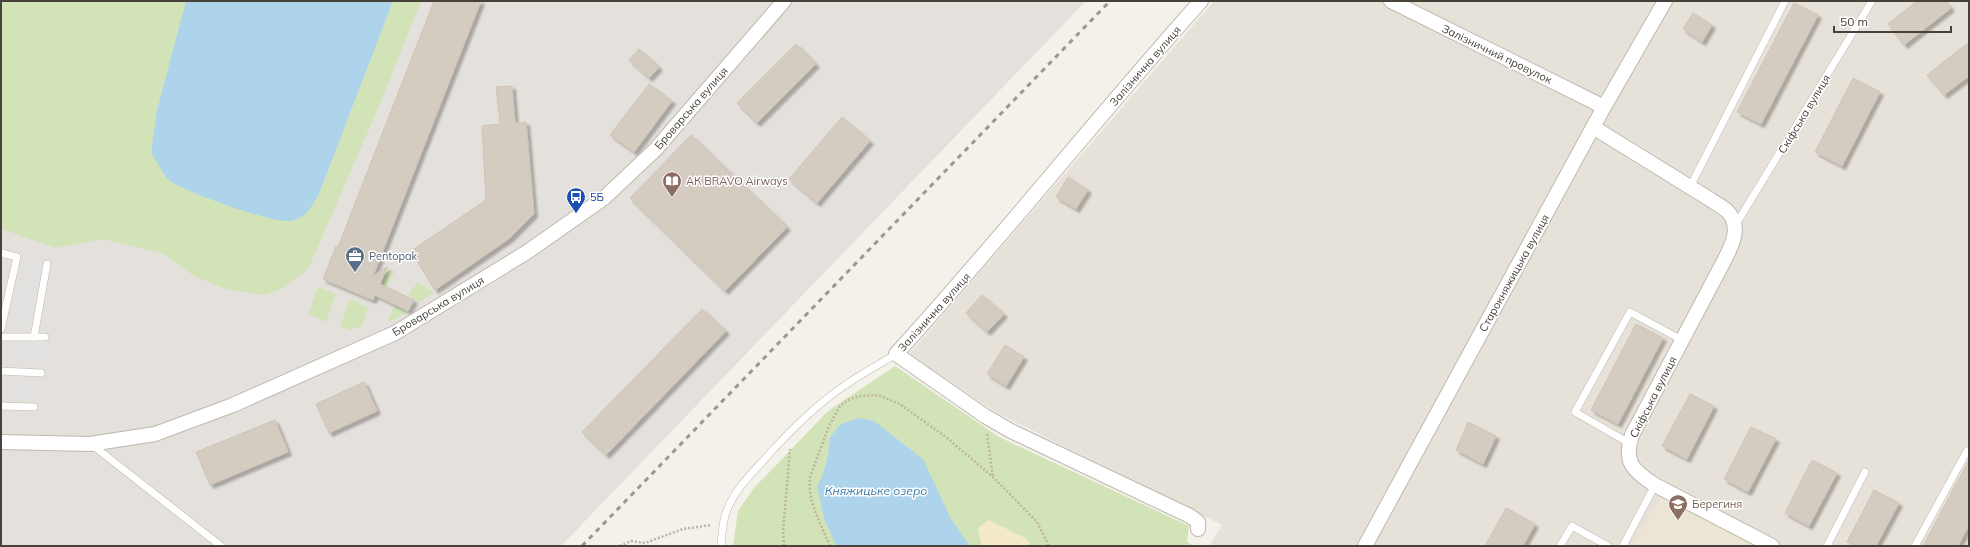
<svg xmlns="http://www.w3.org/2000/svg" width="1970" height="547" font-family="Mulish,sans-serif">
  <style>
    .residential { fill: #e7e2d9 }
    .industrial { fill: #e4e0dc }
    .education { fill: #ece5d6 }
    .green { fill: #d2e4b7 }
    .sand { fill: #f4eaca }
    .parking { fill: #e3e1df }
    .water { fill: #add4eb }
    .building { fill: #d5ccc1; stroke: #cfc4b5; filter: url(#shadow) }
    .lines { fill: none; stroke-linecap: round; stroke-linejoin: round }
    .service-casing { stroke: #bfb8ae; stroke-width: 8 }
    .minor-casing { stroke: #bfb8ae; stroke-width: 16 }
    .path { stroke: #bfb3a0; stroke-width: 2.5; stroke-dasharray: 2 2; stroke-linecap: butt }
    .service { stroke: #fff; stroke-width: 7 }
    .minor { stroke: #fff; stroke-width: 14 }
    .rail { stroke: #989898; stroke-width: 3; stroke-dasharray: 5 5; stroke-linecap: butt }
    .labels { text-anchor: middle; stroke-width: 3; stroke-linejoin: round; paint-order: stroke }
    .street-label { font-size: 11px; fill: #474139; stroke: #fff }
    .education-label { font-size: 11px; fill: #785e54; stroke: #fff; text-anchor: start }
    .transit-label { font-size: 11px; fill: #164399; stroke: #fff; text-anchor: start }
    .service-label { font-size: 11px; fill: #4e5e75; stroke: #fff; text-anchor: start }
    .water-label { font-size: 12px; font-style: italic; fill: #397aa3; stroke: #fff }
  </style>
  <defs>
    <filter id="shadow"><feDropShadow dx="3.5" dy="3.5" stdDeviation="1" flood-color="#0004"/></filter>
  </defs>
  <rect width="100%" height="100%" fill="#f4f1eb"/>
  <!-- residential -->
  <path class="residential" d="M1214,1H1969V546H1209L1222,525L997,413L909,354Z"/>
  <!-- industrial -->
  <path class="industrial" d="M1,1H1086L561,546H1Z"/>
  <!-- education -->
  <path class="education" d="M1660,497L1758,546H1632Z"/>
  <!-- green -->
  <g class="green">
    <path d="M1,1H186L157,110L151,153L170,181L210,199L319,194L393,1H421L380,104L308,269L283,288L265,295L228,290L194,276L164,254L103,239L56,248L1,229Z"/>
    <path d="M387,269L394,272L385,292L378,290Z"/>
    <path d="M418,282L434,293L419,302L408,295Z"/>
    <path d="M318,287L336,294L326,322L308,314Z"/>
    <path d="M350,299L368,307L362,326L350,330L340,326Z"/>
    <path d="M395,306L408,312L388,322L387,321Z"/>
    <path d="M895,366L999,437L1189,526L1187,542L1194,546H733L738,511L754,488L828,411Z"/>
  </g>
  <!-- sand -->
  <path class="sand" d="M989,520L1027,539L1030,546H982L978,528Z"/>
  <!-- parking -->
  <g class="parking">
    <path d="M1,258L11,261L1,304Z"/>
    <path d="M43,261L29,331H6L22,262Z"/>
    <path d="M1,343H51L47,366L1,365Z"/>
    <path d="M1,377L44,378L41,401L1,399Z"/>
  </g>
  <!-- water -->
  <g class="water">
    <path d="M186,1H393L319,194C312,206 305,220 289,221C272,223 185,192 170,181C163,175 157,161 151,153L157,110Z"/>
    <path d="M859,418L874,421L923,459L951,519L970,546H836L824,518L817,487L823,474L828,456L830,437L841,424Z"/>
  </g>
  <!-- building -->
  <g class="building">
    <path d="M434,1H481L373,276L387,267L380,284L414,300L408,311L375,295L373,300L323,279L336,246L338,247Z"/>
    <path d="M1917,1H1945L1951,8L1904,45L1888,24Z"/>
    <path d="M1794,3L1818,15L1761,124L1737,112Z"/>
    <path d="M1693,13L1712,25L1702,42L1683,29Z"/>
    <path d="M1969,42V76L1944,95L1927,75Z"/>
    <path d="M796,44L816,64L757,123L737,103Z"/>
    <path d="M639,49L659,67L649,78L629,60Z"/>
    <path d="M1853,78L1880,92L1842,166L1815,152Z"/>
    <path d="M649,84L672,101L634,152L610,135Z"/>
    <path d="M512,86L515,123L526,122L534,214L510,238L435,290L411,251L486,200L482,126L500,124L496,87Z"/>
    <path d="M842,117L870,141L817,203L789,179Z"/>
    <path d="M691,135L787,227L725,291L630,198Z"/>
    <path d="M1068,177L1088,190L1076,209L1056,197Z"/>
    <path d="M982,295L1004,314L987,332L966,313Z"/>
    <path d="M702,309L726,331L606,455L582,432Z"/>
    <path d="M1636,324L1663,338L1618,424L1591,410Z"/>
    <path d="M1005,345L1024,357L1006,386L987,374Z"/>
    <path d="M364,382L377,411L329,433L316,404Z"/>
    <path d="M1690,394L1714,406L1687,459L1662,446Z"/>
    <path d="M275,420L288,452L210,485L196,452Z"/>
    <path d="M1468,422L1496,436L1483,464L1456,450Z"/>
    <path d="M1751,427L1776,439L1748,492L1724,479Z"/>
    <path d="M1812,460L1837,473L1809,526L1785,513Z"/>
    <path d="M1969,460V525L1958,546H1923Z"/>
    <path d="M1874,490L1899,503L1876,546H1855L1847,542Z"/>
    <path d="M1506,508L1535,524L1523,546H1485Z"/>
  </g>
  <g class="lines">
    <defs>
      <g id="service">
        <path d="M1690,187L1785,1"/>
        <path d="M1735,226L1872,1"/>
        <path d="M1,253L17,257L1,329"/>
        <path d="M1,337H45"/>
        <path d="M34,337L47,264"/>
        <path d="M1,371L41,373"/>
        <path d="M1,406L34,407"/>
        <path d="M1629,443L1575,412L1630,312L1682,340"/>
        <path d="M91,444L221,546"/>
        <path d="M721,546C722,534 722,522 727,510C734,492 748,477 761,463C785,436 811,409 841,388C859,375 878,365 896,354"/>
        <path d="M1560,546L1572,526L1608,546"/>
        <path d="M1623,546L1655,485"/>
        <path d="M1827,546L1865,472"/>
        <path d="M1915,546L1967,451"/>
      </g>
      <g id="minor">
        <path d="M1391,1L1604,107"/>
        <path d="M1593,127L1711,200C1717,204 1725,208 1729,213C1741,228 1732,245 1725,259L1632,435C1623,462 1633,471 1655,485L1772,546"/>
        <path d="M1,442L90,444L155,434L233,405L395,333L527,252L604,198L655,150L784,1"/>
        <path d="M1198,529V522L1190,516L1011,431L985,416L896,354C1001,239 1097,117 1201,1"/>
        <path d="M1365,546L1604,107L1665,1"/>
      </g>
    </defs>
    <!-- service casing -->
    <use href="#service" class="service-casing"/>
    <!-- minor casing -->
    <use href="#minor" class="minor-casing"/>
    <!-- path -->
    <g class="path">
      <path d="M987,434L993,477"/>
      <path d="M620,546L631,541L645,543L683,529L712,525"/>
      <path d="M784,546L783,533L790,449"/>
      <path d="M830,546C821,524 807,501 810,477L829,426L840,406L848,400L859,396L878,395L900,404L947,438L993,477L1037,522L1049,546"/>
    </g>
    <!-- service -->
    <use href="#service" class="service"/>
    <!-- minor -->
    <use href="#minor" class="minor"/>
    <!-- rail -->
    <path class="rail" d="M582,546L1110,1"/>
  </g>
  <!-- icons -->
  <defs>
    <symbol id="library-pin" viewBox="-11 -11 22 30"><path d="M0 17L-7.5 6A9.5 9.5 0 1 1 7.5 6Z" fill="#8d6e63" stroke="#fff"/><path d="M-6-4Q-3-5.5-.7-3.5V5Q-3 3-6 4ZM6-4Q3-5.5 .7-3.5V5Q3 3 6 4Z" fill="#fff"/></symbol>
    <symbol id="bus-pin" viewBox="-11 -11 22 30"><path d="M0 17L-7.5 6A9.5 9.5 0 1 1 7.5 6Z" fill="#1a4fb4" stroke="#fff"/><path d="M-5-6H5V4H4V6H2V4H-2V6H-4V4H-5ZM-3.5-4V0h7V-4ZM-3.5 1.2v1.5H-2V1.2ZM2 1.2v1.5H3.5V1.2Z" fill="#fff"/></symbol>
    <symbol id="office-pin" viewBox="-11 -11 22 30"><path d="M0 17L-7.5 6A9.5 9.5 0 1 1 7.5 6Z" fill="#5c6f8a" stroke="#fff"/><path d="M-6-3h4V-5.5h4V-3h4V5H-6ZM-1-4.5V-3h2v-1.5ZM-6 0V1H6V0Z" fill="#fff"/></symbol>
    <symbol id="school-pin" viewBox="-11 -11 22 30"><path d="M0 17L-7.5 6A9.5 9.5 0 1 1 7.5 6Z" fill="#8d6e63" stroke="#fff"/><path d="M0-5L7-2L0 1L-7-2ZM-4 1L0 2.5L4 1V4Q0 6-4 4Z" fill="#fff"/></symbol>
  </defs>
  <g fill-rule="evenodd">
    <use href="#library-pin" x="661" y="170" width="22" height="30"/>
    <use href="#bus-pin" x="565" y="186" width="22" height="30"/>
    <use href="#office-pin" x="344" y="245" width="22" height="30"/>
    <use href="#school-pin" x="1667" y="493" width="22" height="30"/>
  </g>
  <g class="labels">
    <!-- street labels -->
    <g class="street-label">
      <text transform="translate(1497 54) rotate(26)" y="4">Залізничний провулок</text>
      <text transform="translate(1145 66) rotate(-49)" y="4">Залізнична вулиця</text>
      <text transform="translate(691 108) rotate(-49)" y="4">Броварська вулиця</text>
      <text transform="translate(1804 114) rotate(-59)" y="4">Скіфська вулиця</text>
      <text transform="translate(1514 273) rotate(-61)" y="4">Старокняжицька вулиця</text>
      <text transform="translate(438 306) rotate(-31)" y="4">Броварська вулиця</text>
      <text transform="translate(934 312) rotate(-48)" y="4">Залізнична вулиця</text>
      <text transform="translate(1653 397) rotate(-63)" y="4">Скіфська вулиця</text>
    </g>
    <!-- education labels -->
    <g class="education-label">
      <text x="686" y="185">АК BRAVO Airways</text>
      <text x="1692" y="508">Берегиня</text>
    </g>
    <!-- transit labels -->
    <g class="transit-label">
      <text x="590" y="201">5Б</text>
    </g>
    <!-- service labels -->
    <g class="service-label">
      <text x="369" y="260">Pentopak</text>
    </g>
    <!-- water labels -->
    <g class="water-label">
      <text x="876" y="495">Княжицьке озеро</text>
    </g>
  </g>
  <!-- border -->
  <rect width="1970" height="547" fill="none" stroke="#474139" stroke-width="4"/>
  <!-- scale -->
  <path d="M1834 26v6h117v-6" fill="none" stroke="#474139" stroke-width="2"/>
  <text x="1840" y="26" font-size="12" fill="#474139" stroke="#ffffff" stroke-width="3" paint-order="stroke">50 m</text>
</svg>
